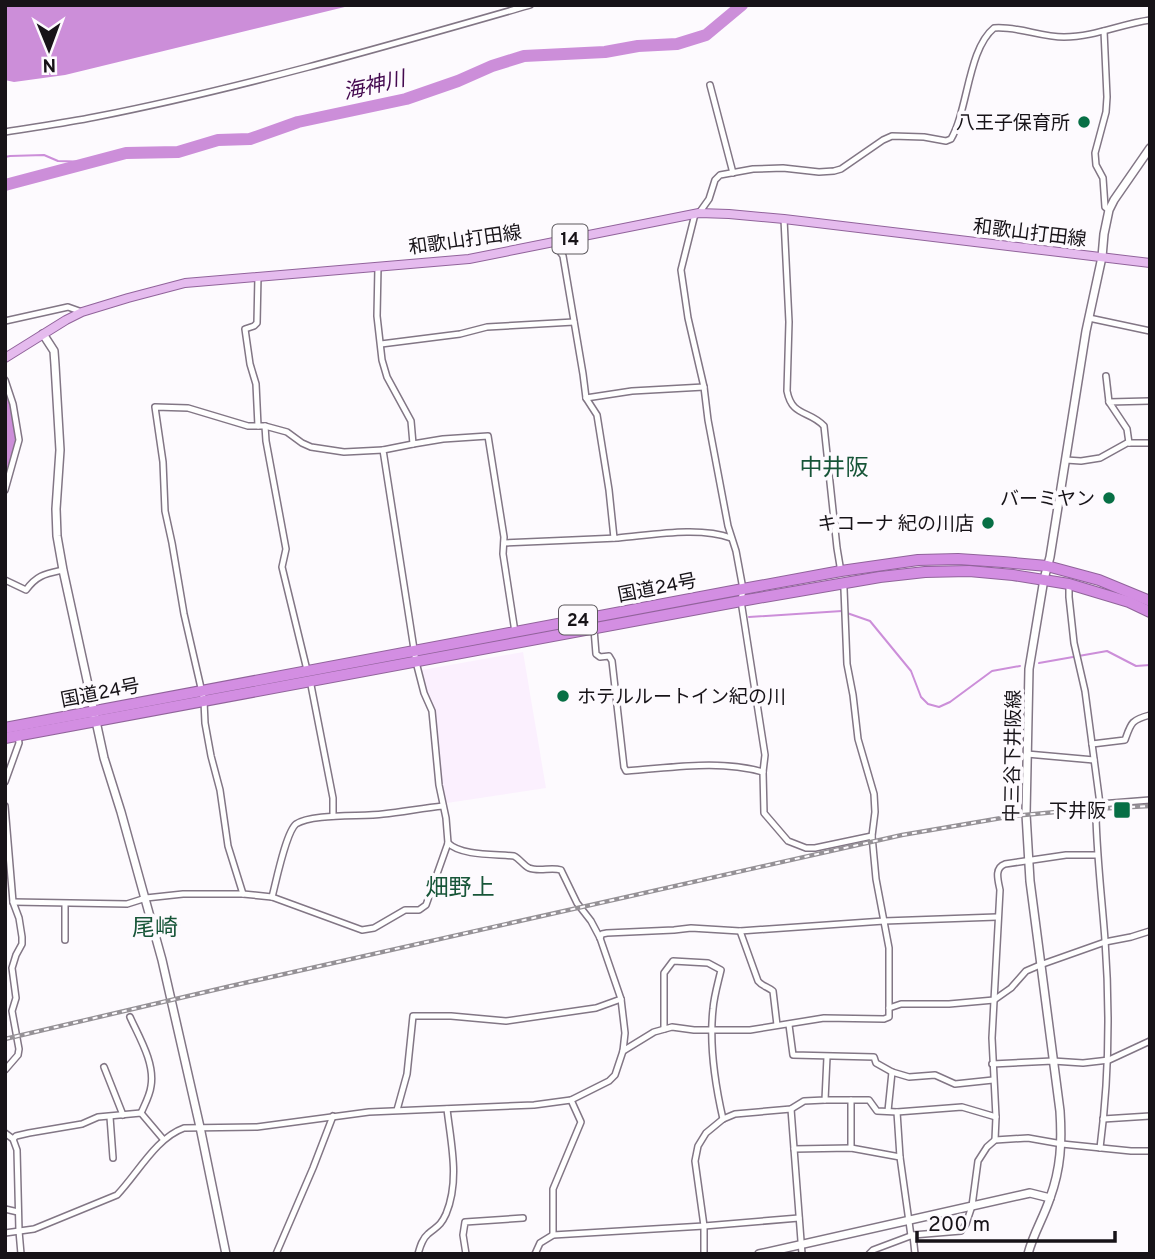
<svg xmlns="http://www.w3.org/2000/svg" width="1155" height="1259" font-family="Overpass,'Noto Sans JP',sans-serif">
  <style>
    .built { fill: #fbf0fe }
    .water { fill: #cc8ed9 }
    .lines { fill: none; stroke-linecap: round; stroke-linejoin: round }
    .stream { stroke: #cc8ed9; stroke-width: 2 }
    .river { stroke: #cc8ed9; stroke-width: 12 }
    .street-casing { stroke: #827685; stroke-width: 8 }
    .secondary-casing { stroke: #827685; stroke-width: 10 }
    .primary-casing { stroke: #91639b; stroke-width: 10 }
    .highway-casing { stroke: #91639b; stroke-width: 12 }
    .street { stroke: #fff; stroke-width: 5 }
    .secondary { stroke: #fff; stroke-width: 7 }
    .primary { stroke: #e5bbee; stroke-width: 8 }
    .highway { stroke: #d38ee2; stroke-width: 10 }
    .rail-casing { stroke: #959196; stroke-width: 4.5 }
    .rail { stroke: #fdfafe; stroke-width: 2; stroke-dasharray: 5; stroke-linecap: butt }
    .poi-dot { fill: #076f45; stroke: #fdfafe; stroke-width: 2.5 }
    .labels { text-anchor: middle; stroke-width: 7; stroke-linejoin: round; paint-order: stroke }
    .shield { fill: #fdfafe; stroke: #5c585d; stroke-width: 2 }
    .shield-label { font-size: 18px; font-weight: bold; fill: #171318 }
    .poi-label { font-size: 19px; fill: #171318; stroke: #fdfafe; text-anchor: end }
    .street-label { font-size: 19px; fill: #171318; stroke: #fdfafe }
    .water-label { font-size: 21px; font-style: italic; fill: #44094f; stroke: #fdfafe }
    .quarter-label { font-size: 23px; fill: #175538; stroke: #fdfafe }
  </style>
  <rect width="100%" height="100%" fill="#fdfafe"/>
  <!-- built -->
  <path class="built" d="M523,652L546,788L447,803L441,780L435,711L427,694L422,670Z"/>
  <!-- water -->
  <path class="water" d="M5,5H353L65,75L14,82L5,80Z"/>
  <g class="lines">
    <!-- stream -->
    <g class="stream">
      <path d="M5,157L10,156L44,155L58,161L91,162"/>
      <path d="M847,613L870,621L911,671L921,697L928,704L939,707L950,702L992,671L1020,666"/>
      <path d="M749,617L842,611"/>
      <path d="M1039,663L1107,651L1136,666L1150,665"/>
    </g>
    <!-- river -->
    <g class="river">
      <path d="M5,185L126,153L178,152L218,140L250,139L298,122L406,99L458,81L492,66L524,56L605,52L638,46L677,44L706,35L742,5"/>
      <path d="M5,401C15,428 14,443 5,469"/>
    </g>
    <defs>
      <g id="street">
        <path d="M1104,31L1107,97L1106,112L1095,153L1096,165L1103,178L1105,207L1109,210"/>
        <path d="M710,85L733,173"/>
        <path d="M5,132C35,127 65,123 95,117C242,88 387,46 530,5"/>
        <path d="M699,213L709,199L715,180L720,175L753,169L783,168L819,172L834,171L841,169L883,140L892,136L924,137L946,141L951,139C968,110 968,49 994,28C1018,26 1040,37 1064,37C1094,37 1121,24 1150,20"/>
        <path d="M695,214L681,270L688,318L704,387L708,420L728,526L736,551L743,589L741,601L765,755L763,772L764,813L788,841L806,848H815L872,836"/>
        <path d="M784,219L789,322L787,391C792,417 809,410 824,426L837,548L841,572"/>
        <path d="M553,242L563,256L583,374L586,398L597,415L609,490L614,538"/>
        <path d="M258,276L257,323L254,326L245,329L250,364L256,384L258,426H265L266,441L286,549L282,567L307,670"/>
        <path d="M1089,318L1150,331"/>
        <path d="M5,321L68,307L82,312"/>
        <path d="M381,344L460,334L487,327L574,322"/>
        <path d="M1106,376L1109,402"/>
        <path d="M5,380L13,404L19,440L5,490"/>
        <path d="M586,398L632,391L704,387"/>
        <path d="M265,426L287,432L302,443L311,447L344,452L383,450"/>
        <path d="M1129,443L1127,429L1109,402L1149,401"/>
        <path d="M413,444L443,439L488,436L504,537L503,554L515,632"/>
        <path d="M1066,460L1081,461L1100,458L1127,443H1150"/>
        <path d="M504,543C542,541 580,540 618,538C652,535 699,526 731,538"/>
        <path d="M5,580L26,590C37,575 45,574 63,570"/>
        <path d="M1069,584V597L1074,643L1085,691L1100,804L1150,800"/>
        <path d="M594,629L596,654L600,657L609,656L612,661L624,767L626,771C671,768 718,759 763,772"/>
        <path d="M310,680L333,798V816"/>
        <path d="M1092,744L1125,740C1131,723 1131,720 1150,715"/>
        <path d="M1027,754L1094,760"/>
        <path d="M5,782L19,743L18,736"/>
        <path d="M5,806L13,902L19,918L22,937V944L16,955L12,968L16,998L12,1011L19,1049L18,1055L5,1070"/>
        <path d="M1096,817C1097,858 1102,899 1105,940C1110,1009 1109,1079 1100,1148"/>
        <path d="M243,894L228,846L220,790L211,756L205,723L204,701L184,614L172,543L165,511L163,462L155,407L188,408L248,426H258"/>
        <path d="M272,897C276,882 286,832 296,824C312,813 363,817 383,814C403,812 423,808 443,806"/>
        <path d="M13,902L127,904L146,898L183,894H243L272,897L362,930L374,928L405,910H419L426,905L448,843L446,818L439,785L432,711L424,693L416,662L383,450L413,444L411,421L387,377L382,360L377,316L378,267"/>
        <path d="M740,931L758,981C762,986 768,987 773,991L777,1025"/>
        <path d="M600,938L602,934L607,933L674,930L691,928L740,931L884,921L997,917"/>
        <path d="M65,940V904"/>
        <path d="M889,1008L901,1004H949L994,1000L1011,988L1026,971L1040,965L1105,942L1131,937L1150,931"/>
        <path d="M130,1017C139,1037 155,1063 151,1086C150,1095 145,1104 141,1113"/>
        <path d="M789,1025L793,1055L874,1057L876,1063L892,1072L909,1077L935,1075L955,1084L993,1080"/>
        <path d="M664,1029V973L673,961L708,963L721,970C718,983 714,996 713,1009C709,1045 715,1084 723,1119"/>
        <path d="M623,1051L654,1032L672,1027L694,1030H750L824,1018L884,1019L889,1017V948L876,879L872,836L875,812L874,794L858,739L853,695L847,664L844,589L842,582"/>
        <path d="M992,1064L1053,1061L1083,1063L1109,1060L1150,1041"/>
        <path d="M104,1067L123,1115"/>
        <path d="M825,1100H869L877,1111L897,1112L962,1107L996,1117"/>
        <path d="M791,1109L802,1254"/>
        <path d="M397,1110L407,1074L413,1016H451L506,1021L596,1008L621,999"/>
        <path d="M888,1111L892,1072"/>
        <path d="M897,1112L900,1157"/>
        <path d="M110,1117L113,1158"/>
        <path d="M1103,1119L1150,1116"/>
        <path d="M5,1133L13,1139L17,1150L19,1231L21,1254"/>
        <path d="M13,1139L16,1136L29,1133L82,1124L98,1117L141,1113L163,1139"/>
        <path d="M995,1140L996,1117L992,1038L1000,890C998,880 994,868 1005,864L1066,855H1097"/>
        <path d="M851,1148V1100"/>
        <path d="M794,1149L851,1148L900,1157L911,1236"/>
        <path d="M5,1209L18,1212"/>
        <path d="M5,1233L34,1229L117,1195C138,1173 156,1138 184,1128L257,1127L369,1112L534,1105L571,1100L609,1081L615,1075L623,1051L625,1033L621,999L600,938L591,921L577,903L561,870C551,867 539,872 529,868C523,865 520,859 514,856C496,854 461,856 448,843"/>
        <path d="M553,1235V1189L581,1122L571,1100"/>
        <path d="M913,1235L915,1254"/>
        <path d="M276,1254L313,1168L333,1116"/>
        <path d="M418,1254C420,1247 422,1239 428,1234C437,1226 440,1227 446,1214C460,1180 451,1144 447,1109"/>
        <path d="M466,1254L463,1235L465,1222L523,1218"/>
        <path d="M535,1254L540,1243L553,1235L704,1226L799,1218"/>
        <path d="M704,1254V1226L695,1161L698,1146L706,1133L723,1119L735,1114L791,1109L804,1101L825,1100L827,1057"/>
        <path d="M869,1254L873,1250L913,1235L961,1231L966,1224L972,1206L978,1161L987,1147L995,1140L1028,1138L1062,1144L1131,1151H1150"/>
      </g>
      <g id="secondary">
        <path d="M43,334L54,351L55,365L60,450L56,509L57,536L63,570L104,758L121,812L162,960L200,1127L226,1254"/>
        <path d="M759,1254L1030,1193L1050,1198"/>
        <path d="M1028,1254C1033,1234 1044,1217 1050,1198C1061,1168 1062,1142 1060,1111L1030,881L1026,814L1029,669L1044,579L1050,557L1086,331L1102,257L1104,234L1109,210L1114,200L1150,148"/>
      </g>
      <path id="primary" d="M5,358L66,320L82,312L128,298L185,283L469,259L699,213L729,214L784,219L1150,263"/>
      <g id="highway">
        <path d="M5,728L743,589L841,571L918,560L958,559L1003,562L1047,566L1099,580L1150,601"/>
        <path d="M5,738L741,601L880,577L925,572L969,571L1013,575L1069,584L1129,602L1150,612"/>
      </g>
    </defs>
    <!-- street casing -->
    <use href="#street" class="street-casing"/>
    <!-- secondary casing -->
    <use href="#secondary" class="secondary-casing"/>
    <!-- primary casing -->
    <use href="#primary" class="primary-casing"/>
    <!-- highway casing -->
    <use href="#highway" class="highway-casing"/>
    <!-- street -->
    <use href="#street" class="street"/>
    <!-- secondary -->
    <use href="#secondary" class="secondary"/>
    <!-- primary -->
    <use href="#primary" class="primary"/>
    <!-- highway -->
    <use href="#highway" class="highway"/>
    <defs>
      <path id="rail" d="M5,1039L231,986L902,835L1013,816L1077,810L1150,806"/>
    </defs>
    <!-- rail casing -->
    <use href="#rail" class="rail-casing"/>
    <!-- rail -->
    <use href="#rail" class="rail"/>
  </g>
  <!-- markers -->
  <g class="poi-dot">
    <circle cx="1084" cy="122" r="7"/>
    <circle cx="1109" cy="498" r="7"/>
    <circle cx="988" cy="523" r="7"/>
    <circle cx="563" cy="696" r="7"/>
    <rect x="1113" y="801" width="18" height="18" rx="3.5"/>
  </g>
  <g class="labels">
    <!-- shield labels -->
    <g class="shield">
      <rect x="552.5" y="224.5" width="35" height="29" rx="5"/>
      <rect x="559" y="605.5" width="38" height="29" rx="5"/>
    </g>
    <g class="shield-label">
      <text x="570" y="245">14</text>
      <text x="578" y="626">24</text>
    </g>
    <!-- poi labels -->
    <g class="poi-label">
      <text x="1070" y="129">八王子保育所</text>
      <text x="1095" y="505">バーミヤン</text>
      <text x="974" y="530">キコーナ 紀の川店</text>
      <text x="577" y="703" text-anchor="start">ホテルルートイン紀の川</text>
      <text x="1106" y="817">下井阪</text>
    </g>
    <!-- street labels -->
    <g class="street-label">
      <text transform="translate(1030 232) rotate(7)" y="7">和歌山打田線</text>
      <text transform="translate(465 239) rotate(-8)" y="7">和歌山打田線</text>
      <text transform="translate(657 587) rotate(-11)" y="7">国道24号</text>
      <text transform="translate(100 692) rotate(-11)" y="7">国道24号</text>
      <text transform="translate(1012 756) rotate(-89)" y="7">中三谷下井阪線</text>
    </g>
    <!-- water labels -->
    <g class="water-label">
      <text transform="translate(374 85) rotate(-13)" y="7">海神川</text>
    </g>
    <!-- quarter labels -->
    <g class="quarter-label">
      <text x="834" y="475">中井阪</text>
      <text x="460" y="895">畑野上</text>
      <text x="155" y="935">尾崎</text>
    </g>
  </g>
  <!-- border -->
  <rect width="1155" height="1259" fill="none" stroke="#171318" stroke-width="14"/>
  <!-- north arrow -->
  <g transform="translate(49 49) rotate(179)" stroke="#fdfafe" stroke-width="5" paint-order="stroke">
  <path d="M0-5L12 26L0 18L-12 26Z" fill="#171318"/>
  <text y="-10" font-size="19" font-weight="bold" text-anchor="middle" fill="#171318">N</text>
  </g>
  <!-- scale -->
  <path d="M917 1231v10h198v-10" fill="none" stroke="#171318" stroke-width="3.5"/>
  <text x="928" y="1231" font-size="21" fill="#171318" stroke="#fdfafe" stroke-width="5" paint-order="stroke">200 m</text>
</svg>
